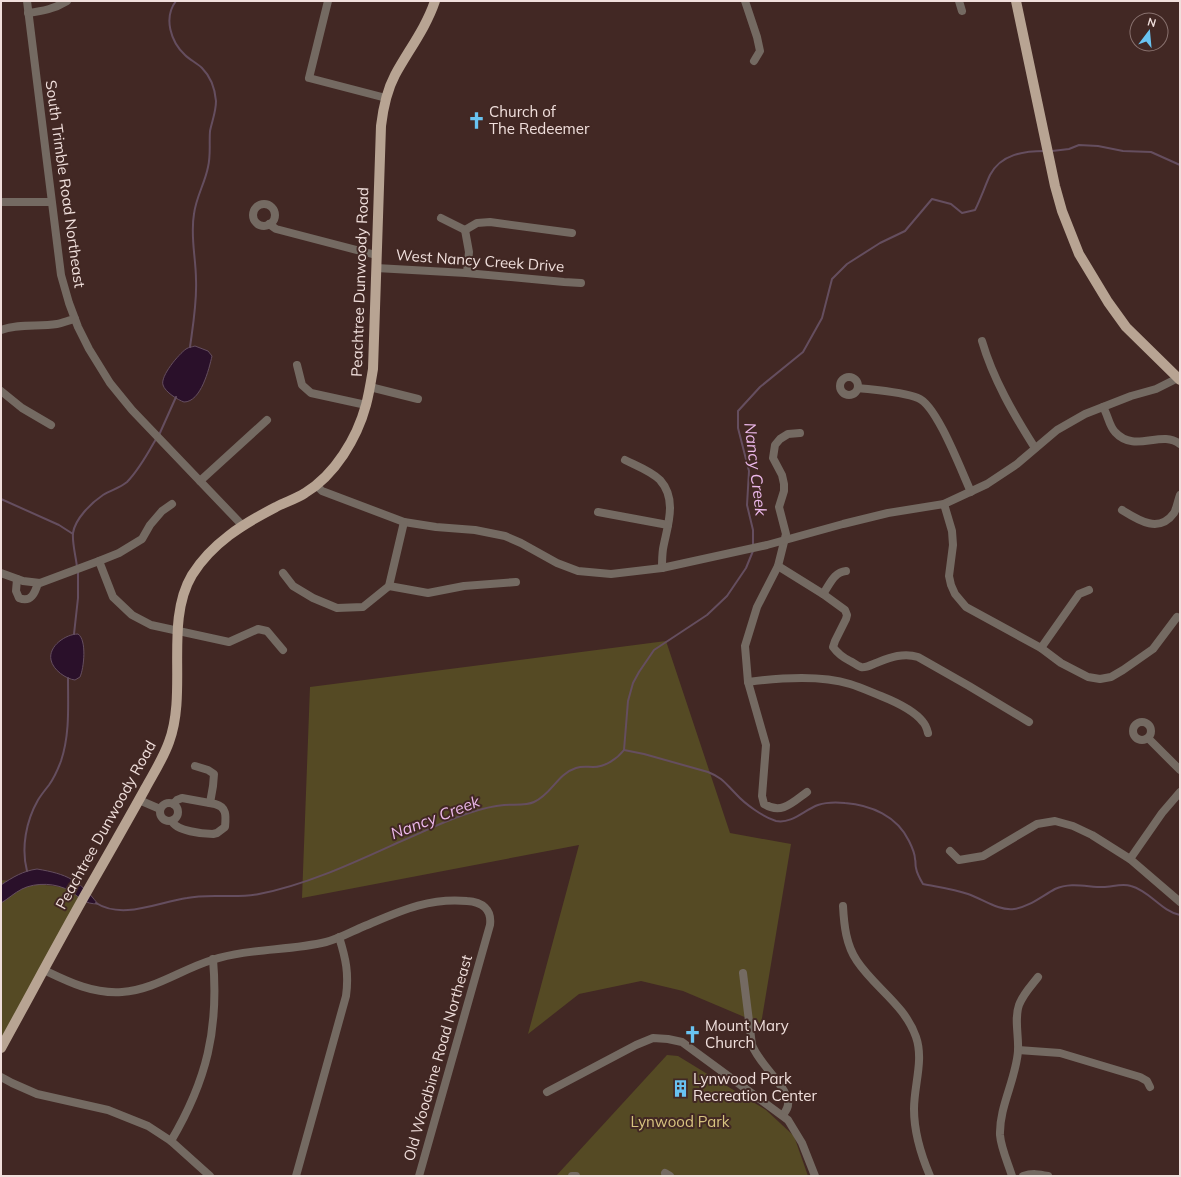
<svg xmlns="http://www.w3.org/2000/svg" width="1181" height="1177" font-family="Mulish,sans-serif">
  <style>
    .green { fill: #554a24 }
    .water { fill: #2a102a; stroke: #654e5f }
    .lines { fill: none; stroke-linecap: round; stroke-linejoin: round }
    .stream { stroke: #654e5f; stroke-width: 2 }
    .minor { stroke: #746a62; stroke-width: 8 }
    .major { stroke: #b8a493; stroke-width: 10 }
    .labels { text-anchor: middle; stroke-width: 4; stroke-linejoin: round; paint-order: stroke }
    .poi-label { font-size: 15px; fill: #f0dfdc; stroke: #422824; text-anchor: start }
    .street-label { font-size: 15px; fill: #f0dfdc; stroke: #422824 }
    .park-label { font-size: 15px; fill: #d6c27f; stroke: #422824 }
    .water-label { font-size: 16px; font-style: italic; fill: #ecb8ea; stroke: #422824 }
  </style>
  <rect width="100%" height="100%" fill="#422824"/>
  <!-- green -->
  <g class="green">
    <path d="M666,641L730,833L791,844L761,1024L683,991L641,981L579,994L528,1034L579,845L302,898L310,687Z"/>
    <path d="M1,880L88,890L1,1050Z"/>
    <path d="M667,1055L678,1056L766,1110L794,1136L808,1176H556Z"/>
  </g>
  <!-- water -->
  <g class="water">
    <path d="M195,346L208,351L212,356C209,369 201,402 184,402C178,400 165,392 163,385C160,376 179,354 186,349C189,347 192,347 195,346Z"/>
    <path d="M78,634C87,640 84,668 80,677L75,680C66,679 53,670 51,660C48,646 66,634 78,634Z"/>
    <path d="M37,869C67,874 79,880 98,904C84,904 81,898 70,891C57,883 36,882 22,889C14,893 8,899 1,903V885C13,877 23,871 37,869Z"/>
  </g>
  <g class="lines">
    <!-- stream -->
    <g class="stream">
      <path d="M176,1C163,18 171,42 185,55C190,60 197,63 202,68C211,77 215,89 216,101C216,112 212,121 210,131C209,143 211,155 208,167C205,183 196,197 194,214C190,236 196,258 196,280C197,303 193,325 190,347"/>
      <path d="M1052,151L1069,149L1079,145L1098,146L1123,151L1151,152L1180,165"/>
      <path d="M159,435L176,397"/>
      <path d="M1,499L59,525L73,534"/>
      <path d="M753,547V530L747,505L749,471L738,428V411L760,387L803,352L822,318L832,279L847,264L880,243L905,231L932,199L951,204L962,213L975,210C981,198 985,186 990,175C1001,154 1024,151 1045,151"/>
      <path d="M77,567C76,557 72,543 73,533C75,519 91,503 103,495C111,490 120,488 127,482C139,470 148,453 156,439"/>
      <path d="M74,634L78,598V571"/>
      <path d="M624,750L644,754L708,772C723,778 725,783 736,794C745,804 763,817 776,821C792,824 804,810 818,805C827,802 835,802 845,803C871,805 897,816 909,841C912,847 915,853 915,859C916,862 915,865 916,868C917,874 920,879 923,884C938,887 954,889 968,894C983,899 998,911 1014,909C1029,907 1042,896 1055,889C1071,882 1087,887 1103,887C1112,887 1122,883 1131,886C1150,891 1161,911 1180,915"/>
      <path d="M27,871C21,848 26,821 38,800C41,795 45,790 49,785C54,778 58,769 61,761C70,734 68,706 68,678"/>
      <path d="M96,903C123,920 158,902 187,898C210,893 235,899 259,894C306,885 353,863 397,843C421,833 444,821 469,813C481,809 492,806 504,805C514,804 526,806 534,802C552,794 557,774 576,768C582,766 587,767 593,767C605,767 617,759 624,750L628,701L633,683L639,672L654,650L707,615L727,596L746,568L753,551"/>
    </g>
    <!-- minor -->
    <g class="minor">
      <path d="M27,1L61,275L69,303L78,327L89,349L110,383L132,410L242,525"/>
      <path d="M328,1L309,78L386,98"/>
      <path d="M745,1L757,37L760,51L754,61"/>
      <path d="M959,1L962,11"/>
      <path d="M28,13C43,11 54,9 67,1"/>
      <path d="M1,202H51"/>
      <circle cx="264" cy="215" r="11"/>
      <path d="M441,218L465,230"/>
      <path d="M269,224L276,229L376,255"/>
      <path d="M465,230L477,223L490,222L572,233"/>
      <path d="M465,230L469,252L467,273"/>
      <path d="M376,268L466,273L564,282L581,283"/>
      <path d="M1,330C19,323 38,327 57,324C63,323 69,320 75,319"/>
      <path d="M982,341C993,379 1014,415 1035,448"/>
      <path d="M297,365L302,385L311,393L366,405"/>
      <circle cx="849" cy="386" r="9"/>
      <path d="M370,387L418,399"/>
      <path d="M858,388C875,390 903,392 918,398C937,405 962,473 971,492"/>
      <path d="M1,391L22,408L51,425"/>
      <path d="M1103,407C1108,415 1109,426 1115,432C1135,454 1161,429 1180,444"/>
      <path d="M800,433L788,434L780,439L775,445L773,458L782,475L784,484V491L779,507L786,534L778,566L757,607L745,646L748,682L766,745L762,796L764,804C782,815 793,802 807,792"/>
      <path d="M625,460C637,466 651,471 660,480C678,500 667,527 663,549C662,556 662,562 662,568"/>
      <path d="M200,481L267,420"/>
      <path d="M316,485L322,491L404,522L436,527L475,530L505,536L521,543L557,563L578,571L611,574L662,568L767,545L843,524L888,513L944,504L987,484L1017,464L1057,430L1085,414L1131,396L1156,389L1178,378"/>
      <path d="M944,504L952,531L953,545L949,576L951,585L955,594L966,607L1041,648L1061,663L1088,677L1100,679L1111,677L1123,670L1153,649L1177,617"/>
      <path d="M1122,510C1138,520 1159,534 1174,513C1177,508 1178,500 1180,495"/>
      <path d="M598,512L668,525"/>
      <path d="M99,561L113,597L132,615L151,625L229,642L258,629L267,631L283,650"/>
      <path d="M778,566L823,594L845,610L847,615L846,619L835,641L833,647C838,654 842,657 850,661C853,662 857,666 861,667C866,668 871,665 876,663C889,658 903,652 918,657L969,686L1029,722"/>
      <path d="M1,573L23,581L40,583L99,561L119,553L142,539L150,525L162,511L172,504"/>
      <path d="M283,573L293,586L313,598L337,608L363,607L389,586L404,522"/>
      <path d="M17,579L16,591L19,598C31,603 35,593 38,583"/>
      <path d="M389,586L428,593L464,586L516,582"/>
      <path d="M823,594C830,584 834,572 846,571"/>
      <path d="M1041,648L1079,594L1089,590"/>
      <path d="M748,682C778,678 821,675 850,684C860,687 871,692 881,696C896,702 914,710 923,722C926,725 927,729 928,733"/>
      <circle cx="1142" cy="731" r="9"/>
      <path d="M1148,738L1180,770"/>
      <path d="M195,766L208,770L214,774L213,786L210,803"/>
      <path d="M139,800L160,809"/>
      <circle cx="169" cy="812" r="9"/>
      <path d="M172,821C176,831 203,834 213,834L217,833L225,827C226,816 227,807 215,804L182,798L177,800L173,804"/>
      <path d="M950,851L959,860L983,856L1037,824L1055,821L1073,826L1092,835L1130,859L1180,902"/>
      <path d="M1130,859L1162,813L1180,792"/>
      <path d="M843,906C844,925 846,945 857,961C875,988 905,1005 916,1037C924,1060 914,1085 914,1109C914,1132 921,1155 930,1176"/>
      <path d="M44,970C69,982 93,994 122,992C154,990 182,969 212,960C249,948 289,951 326,942C338,939 349,933 360,928C396,913 427,897 467,901C482,902 492,909 490,925L419,1176"/>
      <path d="M743,973L752,1045C759,1064 785,1084 788,1101C789,1107 786,1111 783,1115"/>
      <path d="M1018,1050L1060,1053L1140,1077L1147,1081L1150,1087"/>
      <path d="M1,1077L12,1083L37,1094L108,1110L148,1126L171,1141L210,1176"/>
      <path d="M547,1092L636,1045L653,1038L668,1039L682,1042L788,1120L802,1143L815,1176"/>
      <path d="M171,1141C207,1080 219,1029 213,959"/>
      <path d="M665,1173L670,1176"/>
      <path d="M296,1176L346,996C349,974 346,959 339,937"/>
      <path d="M572,1176H576"/>
      <path d="M1012,1176C1008,1163 1001,1148 1000,1135C999,1107 1016,1079 1018,1051C1019,1036 1014,1019 1019,1005C1023,994 1032,985 1038,977"/>
      <path d="M1023,1176C1032,1173 1039,1174 1048,1176"/>
    </g>
    <!-- major -->
    <g class="major">
      <path d="M1016,1L1055,186L1062,211L1079,254L1108,302L1126,327L1180,380"/>
      <path d="M1,1048C33,990 64,931 97,874C113,846 129,818 145,789C153,774 163,759 169,742C188,691 164,622 192,575C212,543 243,524 276,507C285,502 296,499 305,493C335,475 357,438 366,405C369,394 371,381 373,369L381,126C383,109 386,92 395,75C408,51 426,28 435,1"/>
    </g>
  </g>
  <!-- icons -->
  <defs>
    <symbol id="church-bare" viewBox="-9 -9 18 18"><path d="M-1.2-6h2.4v3.5h3.3v2.4h-3.3V6h-2.4V-.1h-3.3v-2.4h3.3Z" fill="#69c3f1" stroke="#422824" stroke-width="2.5" paint-order="stroke"/></symbol>
    <symbol id="building-bare" viewBox="-9 -9 18 18"><path d="M-4-6H4V6H1V3H-1V6H-4ZM-2.5-4.3h1.7v1.8h-1.7ZM.8-4.3h1.7v1.8H.8ZM-2.5-1h1.7V.8h-1.7ZM.8-1h1.7V.8H.8Z" fill="#69c3f1" stroke="#422824" stroke-width="2.5" paint-order="stroke"/></symbol>
  </defs>
  <g fill-rule="evenodd">
    <use href="#church-bare" x="464" y="108" width="25" height="25"/>
    <use href="#church-bare" x="680" y="1022" width="25" height="25"/>
    <use href="#building-bare" x="668" y="1076" width="25" height="25"/>
  </g>
  <g class="labels">
    <!-- poi labels -->
    <g class="poi-label">
      <text x="489" y="117">Church of<tspan x="489" dy="17">The Redeemer</tspan></text>
      <text x="705" y="1031">Mount Mary<tspan x="705" dy="17">Church</tspan></text>
      <text x="693" y="1084">Lynwood Park<tspan x="693" dy="17">Recreation Center</tspan></text>
    </g>
    <!-- street labels -->
    <g class="street-label">
      <text transform="translate(65 184) rotate(82)" y="5">South Trimble Road Northeast</text>
      <text transform="translate(480 261) rotate(4)" y="5">West Nancy Creek Drive</text>
      <text transform="translate(360 282) rotate(-88)" y="5">Peachtree Dunwoody Road</text>
      <text transform="translate(106 825) rotate(-61)" y="5">Peachtree Dunwoody Road</text>
      <text transform="translate(438 1058) rotate(-74)" y="5">Old Woodbine Road Northeast</text>
    </g>
    <!-- park labels -->
    <g class="park-label">
      <text x="680" y="1127">Lynwood Park</text>
    </g>
    <!-- water labels -->
    <g class="water-label">
      <text transform="translate(756 469) rotate(83)" y="6">Nancy Creek</text>
      <text transform="translate(435 817) rotate(-21)" y="6">Nancy Creek</text>
    </g>
  </g>
  <!-- border -->
  <rect width="1181" height="1177" fill="none" stroke="#f0dfdc" stroke-width="4"/>
  <!-- north arrow -->
  <g transform="translate(1149 32) rotate(16)"><circle r="19" fill="#422824" stroke="#88716e"/>
  <path d="M0-3L7 15L0 10L-7 15Z" fill="#69c3f1"/>
  <text y="-6" font-size="11" font-weight="bold" text-anchor="middle" fill="#f0dfdc">N</text>
  </g>
</svg>
